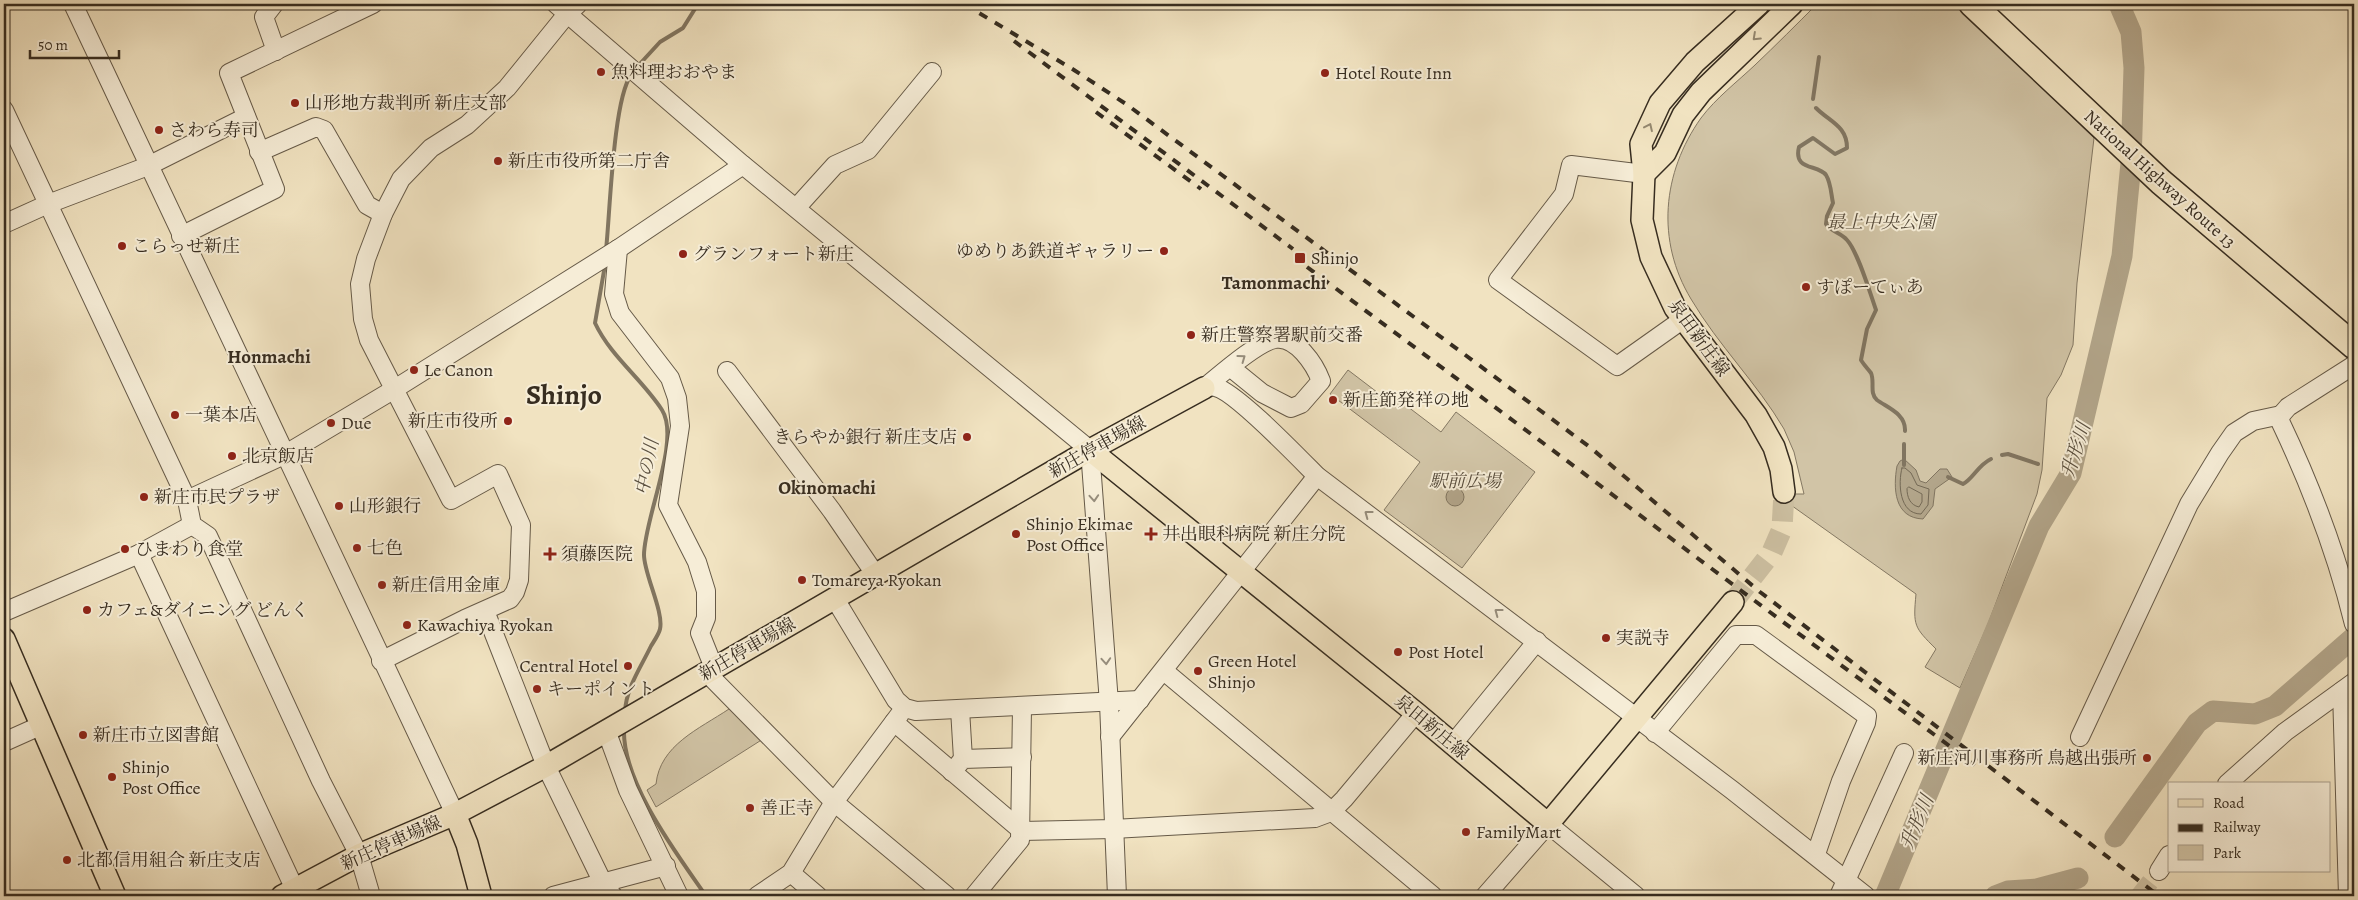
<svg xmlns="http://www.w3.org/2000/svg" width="2358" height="900" font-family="Alegreya,'Noto Serif JP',serif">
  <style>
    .green { fill: #d1c4a6; stroke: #847863 }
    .water { fill: #b2a58a; stroke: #817560 }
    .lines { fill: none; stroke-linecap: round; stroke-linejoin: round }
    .shore { stroke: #746955; stroke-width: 1 }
    .stream { stroke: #817560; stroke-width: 4 }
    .river { stroke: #b2a58a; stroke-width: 21 }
    .minor-tunnel { stroke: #ccbfa1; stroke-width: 18; stroke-dasharray: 18 9; stroke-linecap: butt }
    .major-tunnel { stroke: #ccbfa1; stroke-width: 21; stroke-dasharray: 21 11; stroke-linecap: butt }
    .minor-casing { stroke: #665a48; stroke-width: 20 }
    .major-casing { stroke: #372d20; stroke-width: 24 }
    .highway-casing { stroke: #372d20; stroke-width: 28 }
    .minor { stroke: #f6edd7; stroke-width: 18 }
    .major { stroke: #f1e3c1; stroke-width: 21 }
    .highway { stroke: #f1e3c1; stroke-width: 25 }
    .rail { stroke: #372d20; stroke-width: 4; stroke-dasharray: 9 9; stroke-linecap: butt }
    .oneway { stroke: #948870 }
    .oneway2 { stroke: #968d7c }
    .poi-dot { fill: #8f2418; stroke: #f6edd7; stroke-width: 2 }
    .labels { text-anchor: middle; stroke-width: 4; stroke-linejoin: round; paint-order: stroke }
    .poi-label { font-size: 18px; fill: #372d20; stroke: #f6edd7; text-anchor: start }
    .street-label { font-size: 18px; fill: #372d20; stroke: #f6edd7 }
    .park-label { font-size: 18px; font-style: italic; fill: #564b3b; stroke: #f6edd7 }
    .neighbourhood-label { font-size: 19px; font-weight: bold; fill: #372d20; stroke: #f6edd7 }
    .water-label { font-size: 19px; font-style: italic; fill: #5c5140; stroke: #f6edd7 }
    .town-label { font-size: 28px; font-weight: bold; fill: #372d20; stroke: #f6edd7 }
  </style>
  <rect width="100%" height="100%" fill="#f1e3c1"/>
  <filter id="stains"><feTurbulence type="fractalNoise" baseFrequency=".004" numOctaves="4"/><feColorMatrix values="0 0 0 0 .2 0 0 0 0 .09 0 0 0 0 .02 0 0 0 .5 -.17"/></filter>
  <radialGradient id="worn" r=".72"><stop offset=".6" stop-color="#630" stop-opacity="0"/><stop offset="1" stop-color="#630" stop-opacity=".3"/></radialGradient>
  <!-- green -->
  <g class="green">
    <path d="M1817,4H1956L2094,138L2077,283L2073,345L2061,375L2047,398L2042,470L2037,494L1988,624L1960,688L1925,667L1936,649C1914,627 1913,626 1916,594L1781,498L1783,494H1804L1794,452L1784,429C1757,383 1718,345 1691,299C1656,241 1662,173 1701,118C1716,98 1737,82 1755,65C1776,45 1797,24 1817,4Z"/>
    <path d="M1348,370L1390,402L1395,397L1441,432L1456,412L1535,472L1462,568L1384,510L1420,462L1330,394Z"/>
    <path d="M729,709L763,739L656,807L647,790L656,784C660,745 699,729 729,709Z"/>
  </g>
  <!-- water -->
  <g class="water">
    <path d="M1904,459L1916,470L1920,481L1926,483L1940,469H1947L1952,477L1935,489L1933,506L1923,519C1894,518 1893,488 1897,466L1900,461Z"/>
    <circle cx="1455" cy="497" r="9"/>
  </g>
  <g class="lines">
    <!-- shore -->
    <g class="shore">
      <path d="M1902,468H1905L1911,473L1917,485L1929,489L1928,505L1921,514C1899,514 1898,483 1902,468Z"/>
      <path d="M1909,487L1922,494V502L1919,507C1910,505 1907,497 1907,489Z"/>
    </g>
    <!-- stream -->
    <g class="stream">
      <path d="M637,67L660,42L683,28L698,4"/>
      <path d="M1813,99L1819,57"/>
      <path d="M1816,108C1830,122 1847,126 1847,148L1835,154L1813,138L1799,147C1793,171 1818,164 1826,175C1831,183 1831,194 1833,203L1827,216L1826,224C1832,232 1841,233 1847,240C1858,252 1870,293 1876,310L1867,329L1861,360C1864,365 1868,369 1871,373C1875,382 1869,393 1877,400C1888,408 1906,414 1905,431"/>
      <path d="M606,250C610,214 613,100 631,75"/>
      <path d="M605,265L595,323C611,357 642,379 662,410C681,440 644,519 644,555C644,574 664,612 660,629C659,634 654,641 651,646C641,667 626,688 625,712"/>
      <path d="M2002,455L2008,454L2038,464"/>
      <path d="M1904,465V444"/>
      <path d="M1948,477L1963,484C1973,479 1978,465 1991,459"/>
      <path d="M624,729C622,782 677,854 706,896"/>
    </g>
    <!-- river -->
    <g class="river">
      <path d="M2115,837L2197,723L2213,711L2255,714L2275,706L2354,637"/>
      <path d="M1885,896L2039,526L2071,473L2122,256L2131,163L2134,68L2131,32L2119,4"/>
      <path d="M1995,896L2008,891L2037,889L2078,878"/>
    </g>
    <!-- minor-tunnel -->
    <path class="minor-tunnel" d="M2139,896L2159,871"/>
    <!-- major-tunnel -->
    <path class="major-tunnel" d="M1733,602L1772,552L1782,529L1784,492"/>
    <defs>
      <g id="minor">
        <path d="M73,4L455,814"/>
        <path d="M274,4L264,17L276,51"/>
        <path d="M556,4L743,165L1090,450L1109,703L1117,896"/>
        <path d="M4,110L187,500L192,525L208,536L321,781L359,855L371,896"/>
        <path d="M259,152L316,127L324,130L367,205L383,214"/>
        <path d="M1644,174L1571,165L1564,194L1498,280L1617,366L1682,320"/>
        <path d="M797,207L835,165L868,150L932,72"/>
        <path d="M4,224L48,204L148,166L246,117"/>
        <path d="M181,236L275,189L229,73L373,4"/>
        <path d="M618,249L614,294L620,313L670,378L677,398L680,426L668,505L697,562L706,591V618L700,633L714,668"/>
        <path d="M2354,365L2288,407L2281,415L2280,421C2311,486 2337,555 2354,624"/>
        <path d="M727,371L832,511L875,574"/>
        <path d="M1204,388C1207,387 1212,386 1215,387C1235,391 1300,459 1317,476L1732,790L1866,896"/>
        <path d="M1204,388C1219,376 1257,342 1275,339C1296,335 1315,365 1321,381L1301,404L1291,408L1262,393L1230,367"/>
        <path d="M187,500L284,455L393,390L618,249L743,165"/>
        <path d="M139,554L298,896"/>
        <path d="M835,599L896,700L905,708L916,711L1140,700"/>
        <path d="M485,611L546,766L602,881L613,896"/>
        <path d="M4,612L139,554L192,525"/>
        <path d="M381,661L465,619L510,599L515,592L519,580L521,525L498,474L451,500L369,340L363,319L360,284L366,259L383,214L401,179L431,148L467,125L507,88L567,14L578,4"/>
        <path d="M1164,671L1433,896"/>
        <path d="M707,673L834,802L947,896"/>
        <path d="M2342,691L2348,896"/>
        <path d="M960,709L963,759"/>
        <path d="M894,722L1022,831L1113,829L1315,818L1331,812L1344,799L1416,713"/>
        <path d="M606,730L628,790L679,896"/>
        <path d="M1655,733L1736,635H1756L1867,716L1866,723L1841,781L1816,854"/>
        <path d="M1110,737L1317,476"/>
        <path d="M2080,737L2189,504L2220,453L2234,433L2253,421L2281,415"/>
        <path d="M4,742L42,725"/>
        <path d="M1452,745L1537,641"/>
        <path d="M952,772L963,759L1022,757"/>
        <path d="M2227,784L2285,732L2354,682"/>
        <path d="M2159,871L2169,855"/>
        <path d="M791,873L818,896"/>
        <path d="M553,896L666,866"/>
        <path d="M757,896L791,873L834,802L900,714"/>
        <path d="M974,896L1020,840L1022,707"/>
        <path d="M1485,896L1548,824L1636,896"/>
        <path d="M1839,896L1904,753"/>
      </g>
      <g id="major">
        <path d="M1759,4L1695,62L1660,103L1641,144L1644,174L1642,220L1651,257L1675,308L1756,415L1774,447L1781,469L1784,492"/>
        <path d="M1644,174L1665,153L1683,115L1701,92L1792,4"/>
        <path d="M1090,450L1416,713L1548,824L1733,602"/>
        <path d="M4,639L115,896"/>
        <path d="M455,814L467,844L481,896"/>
        <path d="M282,896L359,855L455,814L546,766L1090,450L1204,388"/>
      </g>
      <path id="highway" d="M1972,4L2161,182L2354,346"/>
    </defs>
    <!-- minor casing -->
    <use href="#minor" class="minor-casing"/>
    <!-- major casing -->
    <use href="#major" class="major-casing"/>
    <!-- highway casing -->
    <use href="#highway" class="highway-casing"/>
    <!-- minor -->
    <use href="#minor" class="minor"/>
    <!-- major -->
    <use href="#major" class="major"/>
    <!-- highway -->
    <use href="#highway" class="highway"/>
    <!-- rail -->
    <g class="rail">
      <path d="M964,4L1074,70L1126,104L1591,448L1760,592L2159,896"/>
      <path d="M1014,41L1293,249"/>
      <path d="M1096,112L1201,189"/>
      <path d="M1307,267L1975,765"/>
    </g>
  </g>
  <!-- one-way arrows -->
  <defs><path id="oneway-chevron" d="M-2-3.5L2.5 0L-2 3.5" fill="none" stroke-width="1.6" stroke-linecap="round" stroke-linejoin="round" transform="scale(1.25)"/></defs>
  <g class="oneway">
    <use href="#oneway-chevron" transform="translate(1756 37) rotate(137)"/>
    <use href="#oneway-chevron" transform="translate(1649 127) rotate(-65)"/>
  </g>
  <g class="oneway2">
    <use href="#oneway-chevron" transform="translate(1242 358) rotate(-36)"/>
    <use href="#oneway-chevron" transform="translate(1094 498) rotate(86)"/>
    <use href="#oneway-chevron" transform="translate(1368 514) rotate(-143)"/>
    <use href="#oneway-chevron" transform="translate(1498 612) rotate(-143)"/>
    <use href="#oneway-chevron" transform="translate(1106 661) rotate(86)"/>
  </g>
  <!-- markers -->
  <g class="poi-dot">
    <circle cx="601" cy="72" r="5"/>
    <circle cx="1325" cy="73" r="5"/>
    <circle cx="295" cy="103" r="5"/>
    <circle cx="159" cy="130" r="5"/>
    <circle cx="498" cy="161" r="5"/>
    <circle cx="122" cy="246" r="5"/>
    <circle cx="1164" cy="251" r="5"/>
    <circle cx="683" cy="254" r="5"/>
    <rect x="1294" y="252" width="12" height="12" rx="2.5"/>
    <circle cx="1806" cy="287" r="5"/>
    <circle cx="1191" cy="335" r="5"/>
    <circle cx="414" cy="370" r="5"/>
    <circle cx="1333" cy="400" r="5"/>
    <circle cx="175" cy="415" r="5"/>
    <circle cx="508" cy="421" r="5"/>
    <circle cx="331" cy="423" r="5"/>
    <circle cx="967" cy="437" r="5"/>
    <circle cx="232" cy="456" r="5"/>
    <circle cx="144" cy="497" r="5"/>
    <circle cx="339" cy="506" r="5"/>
    <circle cx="1016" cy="534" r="5"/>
    <path d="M1148.5 526.5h5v5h5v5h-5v5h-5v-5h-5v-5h5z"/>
    <circle cx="357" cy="548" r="5"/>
    <circle cx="125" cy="549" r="5"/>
    <path d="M547.5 546.5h5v5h5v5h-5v5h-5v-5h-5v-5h5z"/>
    <circle cx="802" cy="580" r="5"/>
    <circle cx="382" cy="585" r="5"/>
    <circle cx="87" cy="610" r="5"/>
    <circle cx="407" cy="625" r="5"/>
    <circle cx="1606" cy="638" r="5"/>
    <circle cx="1398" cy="652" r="5"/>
    <circle cx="628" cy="666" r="5"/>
    <circle cx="1198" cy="671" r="5"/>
    <circle cx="537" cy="689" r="5"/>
    <circle cx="83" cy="735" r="5"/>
    <circle cx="2147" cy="758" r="5"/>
    <circle cx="112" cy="777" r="5"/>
    <circle cx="750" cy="808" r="5"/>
    <circle cx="1466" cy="832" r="5"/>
    <circle cx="67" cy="860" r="5"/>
  </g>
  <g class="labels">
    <!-- poi labels -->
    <g class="poi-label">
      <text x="611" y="78">魚料理おおやま</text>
      <text x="1335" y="79">Hotel Route Inn</text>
      <text x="305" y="109">山形地方裁判所 新庄支部</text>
      <text x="169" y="136">さわら寿司</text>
      <text x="508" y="167">新庄市役所第二庁舎</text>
      <text x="132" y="252">こらっせ新庄</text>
      <text x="1154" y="257" text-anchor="end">ゆめりあ鉄道ギャラリー</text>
      <text x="693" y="260">グランフォート新庄</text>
      <text x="1311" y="264">Shinjo</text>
      <text x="1816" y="293">すぽーてぃあ</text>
      <text x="1201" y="341">新庄警察署駅前交番</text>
      <text x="424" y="376">Le Canon</text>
      <text x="1343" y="406">新庄節発祥の地</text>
      <text x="185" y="421">一葉本店</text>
      <text x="498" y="427" text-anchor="end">新庄市役所</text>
      <text x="341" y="429">Due</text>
      <text x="957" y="443" text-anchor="end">きらやか銀行 新庄支店</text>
      <text x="242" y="462">北京飯店</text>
      <text x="154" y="503">新庄市民プラザ</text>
      <text x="349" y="512">山形銀行</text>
      <text x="1026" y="530">Shinjo Ekimae<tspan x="1026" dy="21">Post Office</tspan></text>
      <text x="1162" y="540">井出眼科病院 新庄分院</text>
      <text x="367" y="554">七色</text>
      <text x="135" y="555">ひまわり食堂</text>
      <text x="561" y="560">須藤医院</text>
      <text x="812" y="586">Tomareya Ryokan</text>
      <text x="392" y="591">新庄信用金庫</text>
      <text x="97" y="616">カフェ&amp;ダイニング どんく</text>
      <text x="417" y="631">Kawachiya Ryokan</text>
      <text x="1616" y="644">実説寺</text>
      <text x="1408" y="658">Post Hotel</text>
      <text x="1208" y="667">Green Hotel<tspan x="1208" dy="21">Shinjo</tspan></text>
      <text x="618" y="672" text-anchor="end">Central Hotel</text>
      <text x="547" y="695">キーポイント</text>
      <text x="93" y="741">新庄市立図書館</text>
      <text x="2137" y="764" text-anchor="end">新庄河川事務所 鳥越出張所</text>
      <text x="122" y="773">Shinjo<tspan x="122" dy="21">Post Office</tspan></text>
      <text x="760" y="814">善正寺</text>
      <text x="1476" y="838">FamilyMart</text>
      <text x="77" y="866">北都信用組合 新庄支店</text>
    </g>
    <!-- street labels -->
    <g class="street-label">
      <text transform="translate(2160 179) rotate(42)" y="6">National Highway Route 13</text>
      <text transform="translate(1699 338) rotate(54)" y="6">泉田新庄線</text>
      <text transform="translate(1097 447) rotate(-29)" y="6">新庄停車場線</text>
      <text transform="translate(747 649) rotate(-30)" y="6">新庄停車場線</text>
      <text transform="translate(1432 727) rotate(40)" y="6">泉田新庄線</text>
      <text transform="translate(391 843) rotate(-24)" y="6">新庄停車場線</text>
    </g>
    <!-- park labels -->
    <g class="park-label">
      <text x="1881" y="228">最上中央公園</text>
      <text x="1465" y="487">駅前広場</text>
    </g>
    <!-- neighbourhood labels -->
    <g class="neighbourhood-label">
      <text x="1274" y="289">Tamonmachi</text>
      <text x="269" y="363">Honmachi</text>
      <text x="827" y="494">Okinomachi</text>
    </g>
    <!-- water labels -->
    <g class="water-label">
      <text transform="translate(2075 450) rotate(-72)" y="7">升形川</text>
      <text transform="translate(646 467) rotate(-79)" y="7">中の川</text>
      <text transform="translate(1916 822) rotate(-67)" y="7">升形川</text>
    </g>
    <!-- town labels -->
    <g class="town-label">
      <text x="564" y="404">Shinjo</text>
    </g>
  </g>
  <!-- margin -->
  <rect width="2358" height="900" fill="none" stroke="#f1e3c1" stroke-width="20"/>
  <rect x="5" y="5" width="2348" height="890" fill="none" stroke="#372d20" stroke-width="2.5"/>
  <rect x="10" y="10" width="2338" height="880" fill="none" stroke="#372d20"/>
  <!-- legend -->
  <rect x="2168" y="782" width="162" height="90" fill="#f6edd7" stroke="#aaa08e"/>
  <rect x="2178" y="799" width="25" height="8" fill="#f1e3c1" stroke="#aaa08e"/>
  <text x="2213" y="808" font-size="15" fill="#372d20">Road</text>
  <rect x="2178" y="824" width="25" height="8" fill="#372d20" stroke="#aaa08e"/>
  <text x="2213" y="832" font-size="15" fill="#372d20">Railway</text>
  <rect x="2178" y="845" width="25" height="15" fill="#d1c4a6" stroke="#aaa08e"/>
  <text x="2213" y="858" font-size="15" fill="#372d20">Park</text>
  <!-- scale -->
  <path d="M30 50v8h89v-8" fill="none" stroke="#372d20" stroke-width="2.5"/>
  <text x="38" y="50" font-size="15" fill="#372d20" stroke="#f6edd7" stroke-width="4" paint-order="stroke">50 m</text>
  <rect width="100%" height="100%" filter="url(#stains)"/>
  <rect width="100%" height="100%" fill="url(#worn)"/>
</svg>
